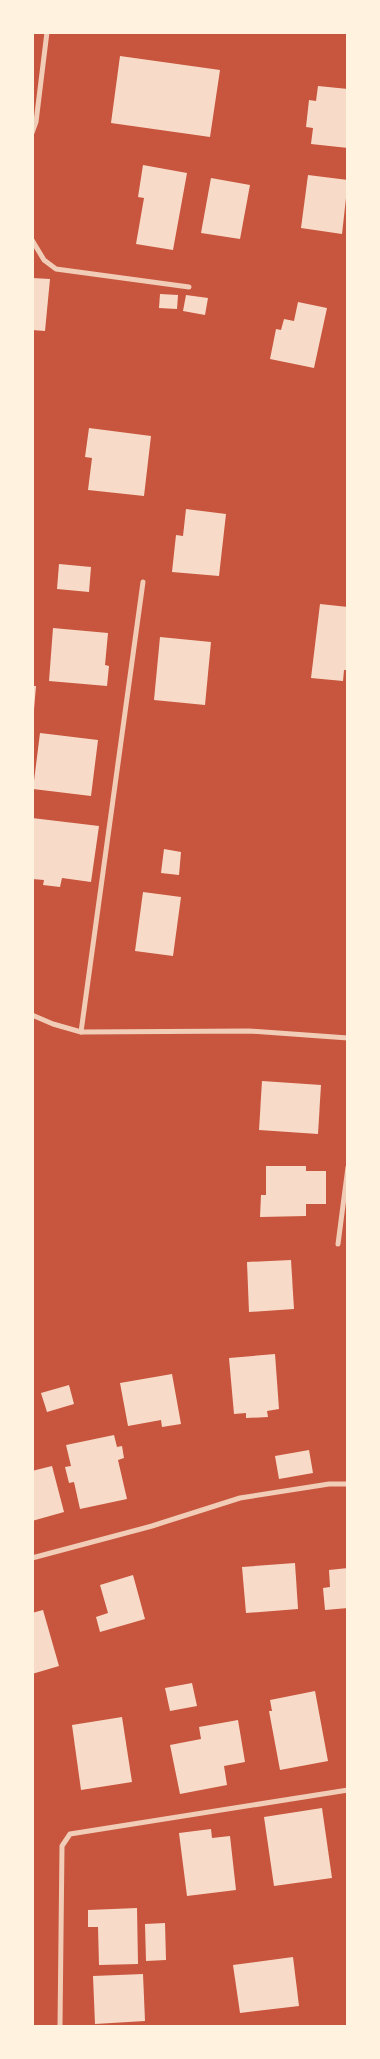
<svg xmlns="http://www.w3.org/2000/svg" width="380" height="2059" font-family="Commissioner,sans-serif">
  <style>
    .building { fill: #f7dbc8 }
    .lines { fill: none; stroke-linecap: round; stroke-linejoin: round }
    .minor { stroke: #f1ccb7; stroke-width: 5 }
  </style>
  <rect width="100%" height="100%" fill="#c8553d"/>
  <!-- building -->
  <g class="building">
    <path d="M120,56L220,70L210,137L111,123Z"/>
    <path d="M318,86L348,89V148L311,144L313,128L306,127L309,100L316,101Z"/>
    <path d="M143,165L187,173L173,250L136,244L144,198L138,197Z"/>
    <path d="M308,175L348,180L342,234L301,228Z"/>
    <path d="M211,178L250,185L240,239L201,233Z"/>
    <path d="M32,278L50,279L45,331L32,330Z"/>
    <path d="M160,294L178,295L177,309L159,308Z"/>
    <path d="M186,295L208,298L205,315L183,311Z"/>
    <path d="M298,302L327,308L314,368L270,359L276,329L281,330L284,319L294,321Z"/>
    <path d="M89,428L151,436L144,496L88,490L92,458L85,457Z"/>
    <path d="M186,509L226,514L219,576L172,572L176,535L183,536Z"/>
    <path d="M59,564L91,567L89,592L57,589Z"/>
    <path d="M320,604L348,607V670H344L343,681L311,678Z"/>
    <path d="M53,628L108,633L105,665L109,666L107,686L49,681Z"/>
    <path d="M160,637L211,642L205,705L154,700Z"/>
    <path d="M32,686H36L34,710H32Z"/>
    <path d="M40,733L98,740L91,796L33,789Z"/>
    <path d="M32,818L99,826L91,882L62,878L60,887L43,885L44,880L32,879Z"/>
    <path d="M164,849L181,852L179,875L161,873Z"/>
    <path d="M143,892L181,897L173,956L135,951Z"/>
    <path d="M262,1081L321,1085L318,1134L259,1130Z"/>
    <path d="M266,1166H306V1171H326V1204H306V1216L260,1217L261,1195H266Z"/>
    <path d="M291,1260L294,1309L249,1312L247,1262Z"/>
    <path d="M275,1354L279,1409L267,1411L268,1417L246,1418V1413L234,1414L229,1358Z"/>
    <path d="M172,1374L181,1424L162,1427L161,1420L128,1426L120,1383Z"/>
    <path d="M69,1385L74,1404L47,1412L41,1393Z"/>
    <path d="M114,1435L117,1447L122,1446L124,1458L118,1460L127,1499L80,1509L74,1482L69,1483L65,1467L71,1466L66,1445Z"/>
    <path d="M309,1450L313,1473L279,1479L275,1456Z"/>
    <path d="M52,1466L64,1512L32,1521V1471Z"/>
    <path d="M295,1563L298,1609L246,1613L242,1567Z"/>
    <path d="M348,1568V1608L325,1610L323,1588L330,1587L329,1570Z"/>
    <path d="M133,1575L145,1619L100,1632L96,1617L108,1613L100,1585Z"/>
    <path d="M43,1610L59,1666L32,1674V1613Z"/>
    <path d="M192,1683L197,1706L170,1711L165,1688Z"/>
    <path d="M315,1691L328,1761L280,1770L269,1711H272L270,1700Z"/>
    <path d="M122,1717L132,1782L81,1790L72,1725Z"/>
    <path d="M238,1720L245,1762L224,1766L227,1785L180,1794L170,1745L201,1739L199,1727Z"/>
    <path d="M322,1808L332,1878L274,1886L264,1817Z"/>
    <path d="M211,1829L212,1838L230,1836L236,1890L187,1896L179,1833Z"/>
    <path d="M137,1908L138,1964L99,1965L98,1927H88V1910Z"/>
    <path d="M165,1923L166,1960L146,1961L145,1924Z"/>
    <path d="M293,1957L299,2006L240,2013L233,1965Z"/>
    <path d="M143,1974L145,2021L95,2024L93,1976Z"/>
  </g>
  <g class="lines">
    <!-- minor -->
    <g class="minor">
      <path d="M32,133L36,122L47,32"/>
      <path d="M32,240L44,260L56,269L189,287"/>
      <path d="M32,1015L53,1024L81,1032L249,1031L348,1038"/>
      <path d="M81,1032L143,582"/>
      <path d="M338,1244L348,1167"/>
      <path d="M32,1558L152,1526L240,1498L329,1484H348"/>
      <path d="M60,2026L62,1846L70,1834L348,1790"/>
    </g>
  </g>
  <!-- border -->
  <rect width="380" height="2059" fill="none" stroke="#fff3e0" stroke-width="68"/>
</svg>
